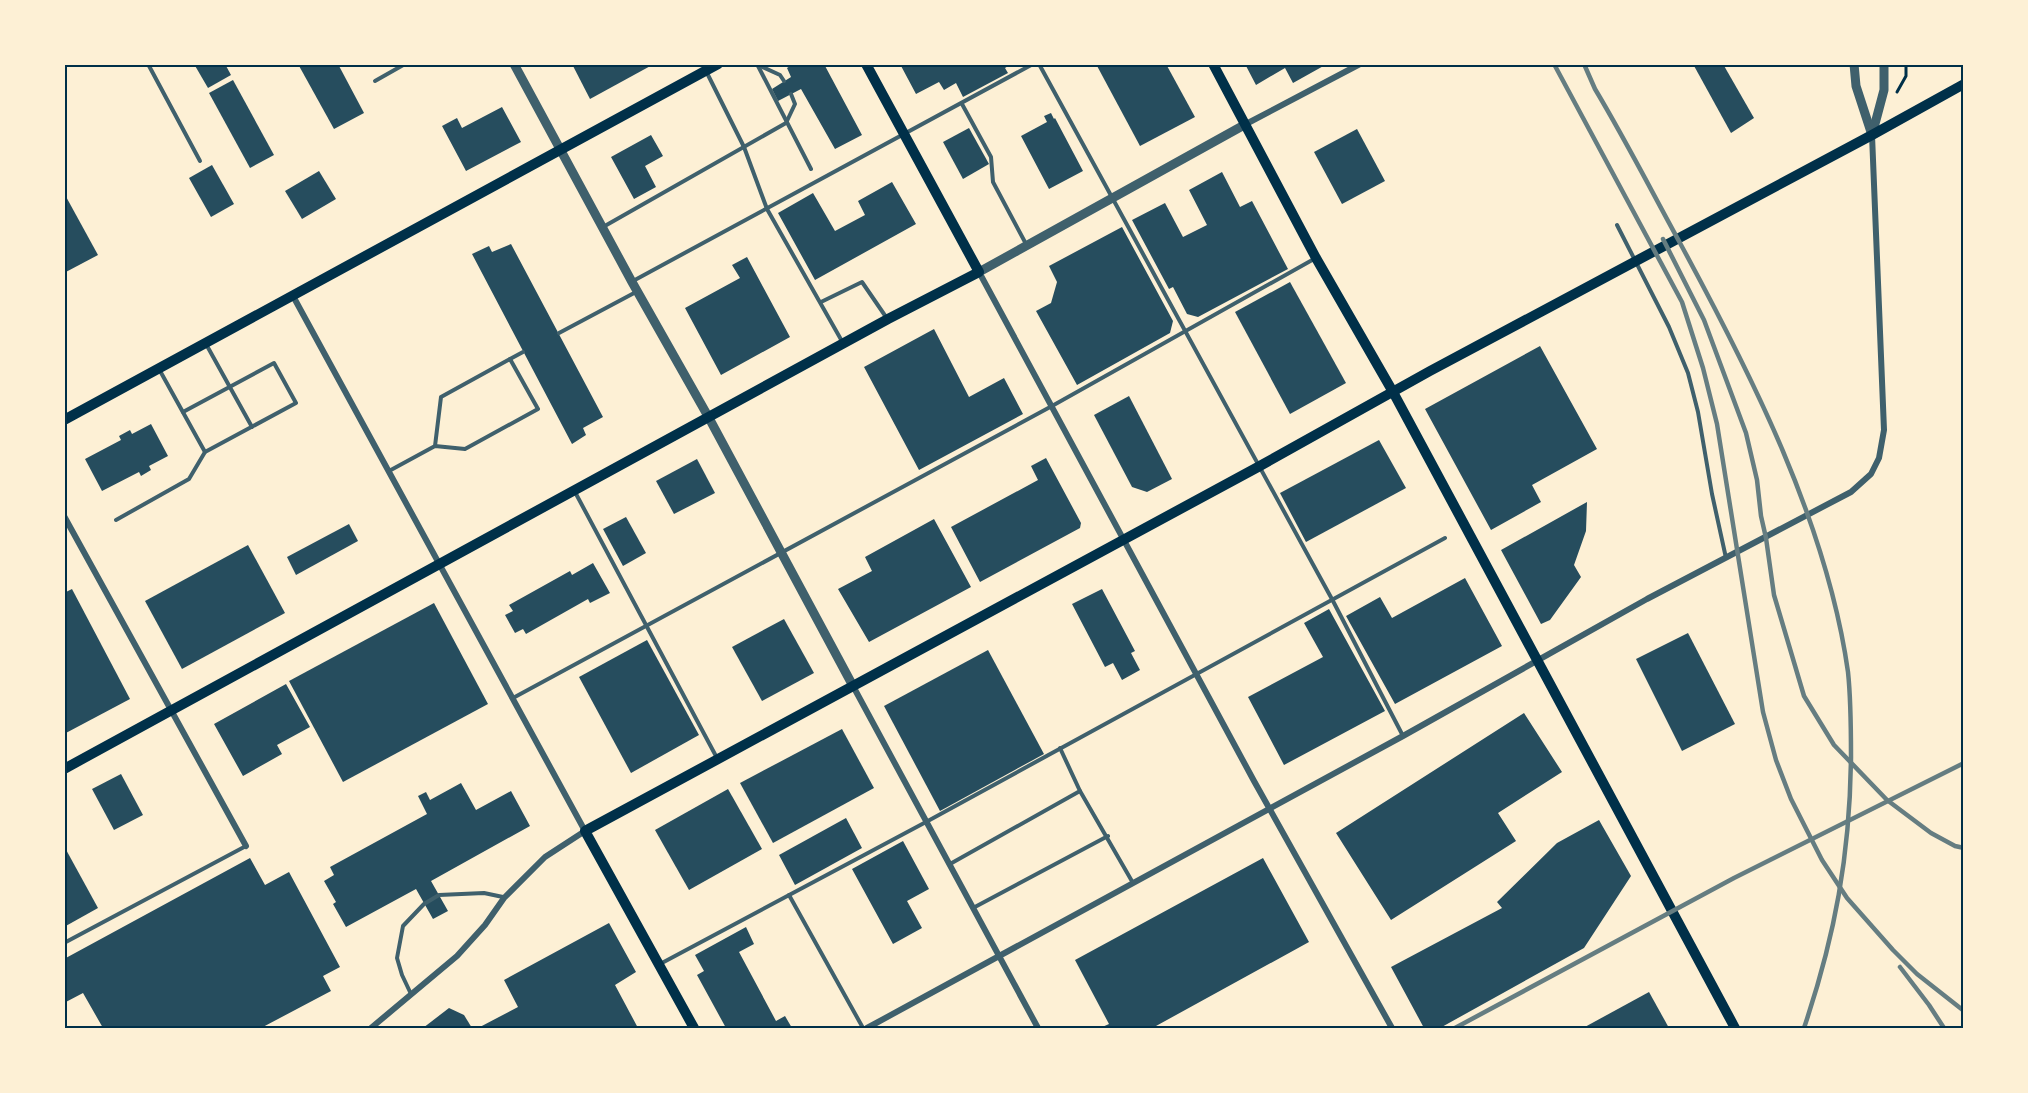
<svg xmlns="http://www.w3.org/2000/svg" width="2028" height="1093" font-family="'Varela Round',sans-serif">
  <style>
    .building { fill: #264d5e }
    .lines { fill: none; stroke-linecap: round; stroke-linejoin: round }
    .path { stroke: #003049; stroke-width: 3 }
    .service { stroke: #3f606c; stroke-width: 4 }
    .minor { stroke: #3f606c; stroke-width: 6 }
    .tertiary { stroke: #3f606c; stroke-width: 9 }
    .secondary { stroke: #003049; stroke-width: 10 }
    .rail { stroke: #657d81; stroke-width: 4.5 }
    .neatline { fill: none; stroke: #003049; stroke-width: 2 }
  </style>
  <rect width="100%" height="100%" fill="#fdf0d5"/>
  <!-- building -->
  <g class="building">
    <path d="M194,64H225L231,75L208,88Z"/>
    <path d="M298,64H338L364,113L334,129Z"/>
    <path d="M572,64H654L590,99Z"/>
    <path d="M793,64H824L862,135L835,149L801,89L778,101L772,89L791,77L787,68Z"/>
    <path d="M900,64H1011L1005,68L1008,73L963,97L956,83L944,90L939,82L916,94Z"/>
    <path d="M1096,64H1166L1195,117L1140,146Z"/>
    <path d="M1245,64H1327L1293,83L1285,68L1256,85Z"/>
    <path d="M1693,64H1723L1754,118L1731,133Z"/>
    <path d="M233,80L274,155L250,168L209,93Z"/>
    <path d="M502,107L521,142L466,171L442,126L457,118L462,128Z"/>
    <path d="M1051,113L1054,119L1055,118L1083,171L1049,189L1021,136L1047,122L1044,116Z"/>
    <path d="M969,128L989,164L963,179L943,142Z"/>
    <path d="M1357,129L1385,181L1342,204L1314,152Z"/>
    <path d="M651,135L663,156L645,166L656,187L634,199L611,157Z"/>
    <path d="M212,165L234,204L211,217L189,178Z"/>
    <path d="M319,171L336,199L302,219L285,191Z"/>
    <path d="M1222,172L1240,207L1252,201L1288,269L1198,317L1187,314L1173,287L1169,289L1132,220L1165,203L1183,237L1207,225L1189,190Z"/>
    <path d="M892,182L916,224L815,280L778,213L813,193L835,231L865,215L858,201Z"/>
    <path d="M64,193L98,255L64,273Z"/>
    <path d="M1122,227L1173,321L1170,333L1077,385L1036,311L1051,303L1057,282L1049,266Z"/>
    <path d="M511,244L603,417L583,428L586,435L572,444L472,254L489,246L492,252Z"/>
    <path d="M747,257L790,337L721,375L685,308L740,278L732,265Z"/>
    <path d="M1290,282L1346,383L1290,414L1235,312Z"/>
    <path d="M934,329L969,397L1004,378L1023,414L919,470L864,367Z"/>
    <path d="M1540,346L1597,449L1532,485L1541,502L1491,530L1425,409Z"/>
    <path d="M1129,396L1172,479L1147,492L1132,487L1094,415Z"/>
    <path d="M151,424L168,456L149,466L151,470L141,476L139,472L102,491L85,459L121,440L119,436L130,430L132,434Z"/>
    <path d="M1379,440L1406,488L1306,542L1280,493Z"/>
    <path d="M1046,458L1081,523L1080,528L980,582L951,527L1038,480L1031,466Z"/>
    <path d="M697,459L715,493L674,514L656,481Z"/>
    <path d="M1587,502L1586,531L1574,565L1581,577L1550,620L1541,624L1501,550Z"/>
    <path d="M626,517L646,553L623,566L603,529Z"/>
    <path d="M934,519L971,587L869,642L838,589L872,571L865,557Z"/>
    <path d="M349,524L358,541L296,575L287,557Z"/>
    <path d="M248,545L285,613L182,669L145,601Z"/>
    <path d="M593,563L610,593L590,603L588,599L526,634L523,629L515,633L505,615L513,611L509,605L570,571L572,575Z"/>
    <path d="M1465,578L1502,646L1395,704L1346,616L1380,597L1392,618Z"/>
    <path d="M72,589L130,699L64,734V593Z"/>
    <path d="M1102,589L1135,651L1131,653L1140,670L1122,680L1113,663L1105,667L1072,604Z"/>
    <path d="M434,603L488,704L343,782L289,681Z"/>
    <path d="M1329,609L1385,711L1284,765L1248,697L1323,657L1304,623Z"/>
    <path d="M784,619L814,673L762,701L732,647Z"/>
    <path d="M1688,633L1735,724L1682,751L1636,659Z"/>
    <path d="M647,640L699,735L631,773L579,677Z"/>
    <path d="M988,650L1044,754L940,811L884,706Z"/>
    <path d="M286,684L310,727L277,745L282,754L243,776L214,724Z"/>
    <path d="M1524,713L1562,772L1498,813L1516,841L1391,920L1336,833Z"/>
    <path d="M842,729L874,788L773,843L740,783Z"/>
    <path d="M121,774L143,815L114,830L92,789Z"/>
    <path d="M461,783L476,810L511,791L530,826L431,881L448,911L433,919L416,889L346,927L333,904L336,902L324,881L334,875L330,867L427,814L418,796L426,792L430,800Z"/>
    <path d="M728,789L762,849L689,890L655,830Z"/>
    <path d="M846,818L862,848L795,885L779,855Z"/>
    <path d="M1599,820L1631,876L1584,948L1440,1028H1424L1391,967L1502,908L1497,902L1557,843Z"/>
    <path d="M903,841L929,889L907,901L922,928L893,944L852,869Z"/>
    <path d="M64,846L98,908L64,927Z"/>
    <path d="M250,858L265,885L289,872L340,967L323,976L331,991L261,1028H103L83,993L64,1003V959Z"/>
    <path d="M1263,858L1309,942L1156,1026L1157,1028H1100L1109,1024L1075,960Z"/>
    <path d="M609,923L636,972L615,985L638,1028H478L518,1007L504,980Z"/>
    <path d="M746,927L754,944L739,952L776,1021L785,1016L792,1028H726L697,975L704,971L695,955Z"/>
    <path d="M1649,992L1669,1028H1583Z"/>
    <path d="M449,1008L464,1015L472,1028H423Z"/>
  </g>
  <g class="lines">
    <!-- path -->
    <path class="path" d="M1897,92L1906,76V64"/>
    <!-- service -->
    <g class="service">
      <path d="M148,64L200,161"/>
      <path d="M757,64L811,169"/>
      <path d="M1039,64L1333,601L1403,736"/>
      <path d="M758,65L780,75L784,81"/>
      <path d="M706,71L744,147L767,209L843,343"/>
      <path d="M375,81L405,64"/>
      <path d="M962,104L991,157L993,182L1026,244"/>
      <path d="M1617,225L1669,327L1688,373L1698,412L1712,494L1726,558"/>
      <path d="M603,227L786,123L795,104L791,94"/>
      <path d="M633,281L1033,64"/>
      <path d="M821,302L862,282L886,317"/>
      <path d="M559,333L636,292"/>
      <path d="M206,344L252,427"/>
      <path d="M510,359L523,352"/>
      <path d="M159,369L205,452"/>
      <path d="M389,471L435,446L465,449L538,409L510,359L441,397L435,446"/>
      <path d="M575,492L717,758"/>
      <path d="M116,520L189,479L205,452L296,403L274,363L183,412"/>
      <path d="M513,698L1052,406L1314,259"/>
      <path d="M1080,791L1133,883"/>
      <path d="M950,864L1080,791L1060,748"/>
      <path d="M789,895L863,1028"/>
      <path d="M973,908L1108,836"/>
      <path d="M64,943L246,846"/>
      <path d="M660,964L926,822L1445,538"/>
      <path d="M411,994L402,975L397,958L403,926L424,904L439,895L484,893L503,897"/>
    </g>
    <!-- minor -->
    <g class="minor">
      <path d="M1246,124L1360,64"/>
      <path d="M979,272L1254,781L1392,1028"/>
      <path d="M293,296L585,831L545,857L504,898L485,925L457,956L371,1028"/>
      <path d="M64,516L246,846"/>
      <path d="M853,686L1038,1028"/>
      <path d="M867,1028L1403,736L1647,599L1851,492L1871,474L1879,458L1884,430L1872,135"/>
    </g>
    <!-- tertiary -->
    <g class="tertiary">
      <path d="M514,64L632,282L709,418L853,686"/>
      <path d="M1854,64L1856,86L1872,135"/>
      <path d="M1872,135L1884,90V64"/>
      <path d="M979,272L1246,124"/>
    </g>
    <!-- secondary -->
    <g class="secondary">
      <path d="M1213,64L1316,258L1393,392L1735,1028"/>
      <path d="M64,420L718,64"/>
      <path d="M64,769L888,319L979,272L866,64"/>
      <path d="M694,1028L585,831L1258,467L1430,371L1872,135L1964,84"/>
    </g>
    <!-- rail -->
    <g class="rail">
      <path d="M1554,64L1682,302L1703,368L1717,424L1763,712L1776,760L1791,799L1822,860L1847,898L1893,950L1917,974L1964,1011"/>
      <path d="M1584,64L1595,89C1625,139 1652,192 1680,243C1751,374 1827,523 1848,672C1851,700 1851,729 1851,757C1850,855 1835,936 1804,1028"/>
      <path d="M1663,239L1704,320L1746,433L1757,480L1761,516L1766,538L1774,595L1804,696L1834,745L1887,800L1931,833L1955,846L1964,848"/>
      <path d="M1900,967L1929,1005L1944,1028"/>
      <path d="M1455,1028L1734,878L1964,763"/>
    </g>
  </g>
  <!-- border -->
  <rect width="2028" height="1093" fill="none" stroke="#fdf0d5" stroke-width="132"/>
  <rect x="66" y="66" width="1896" height="961" class="neatline"/>
</svg>
